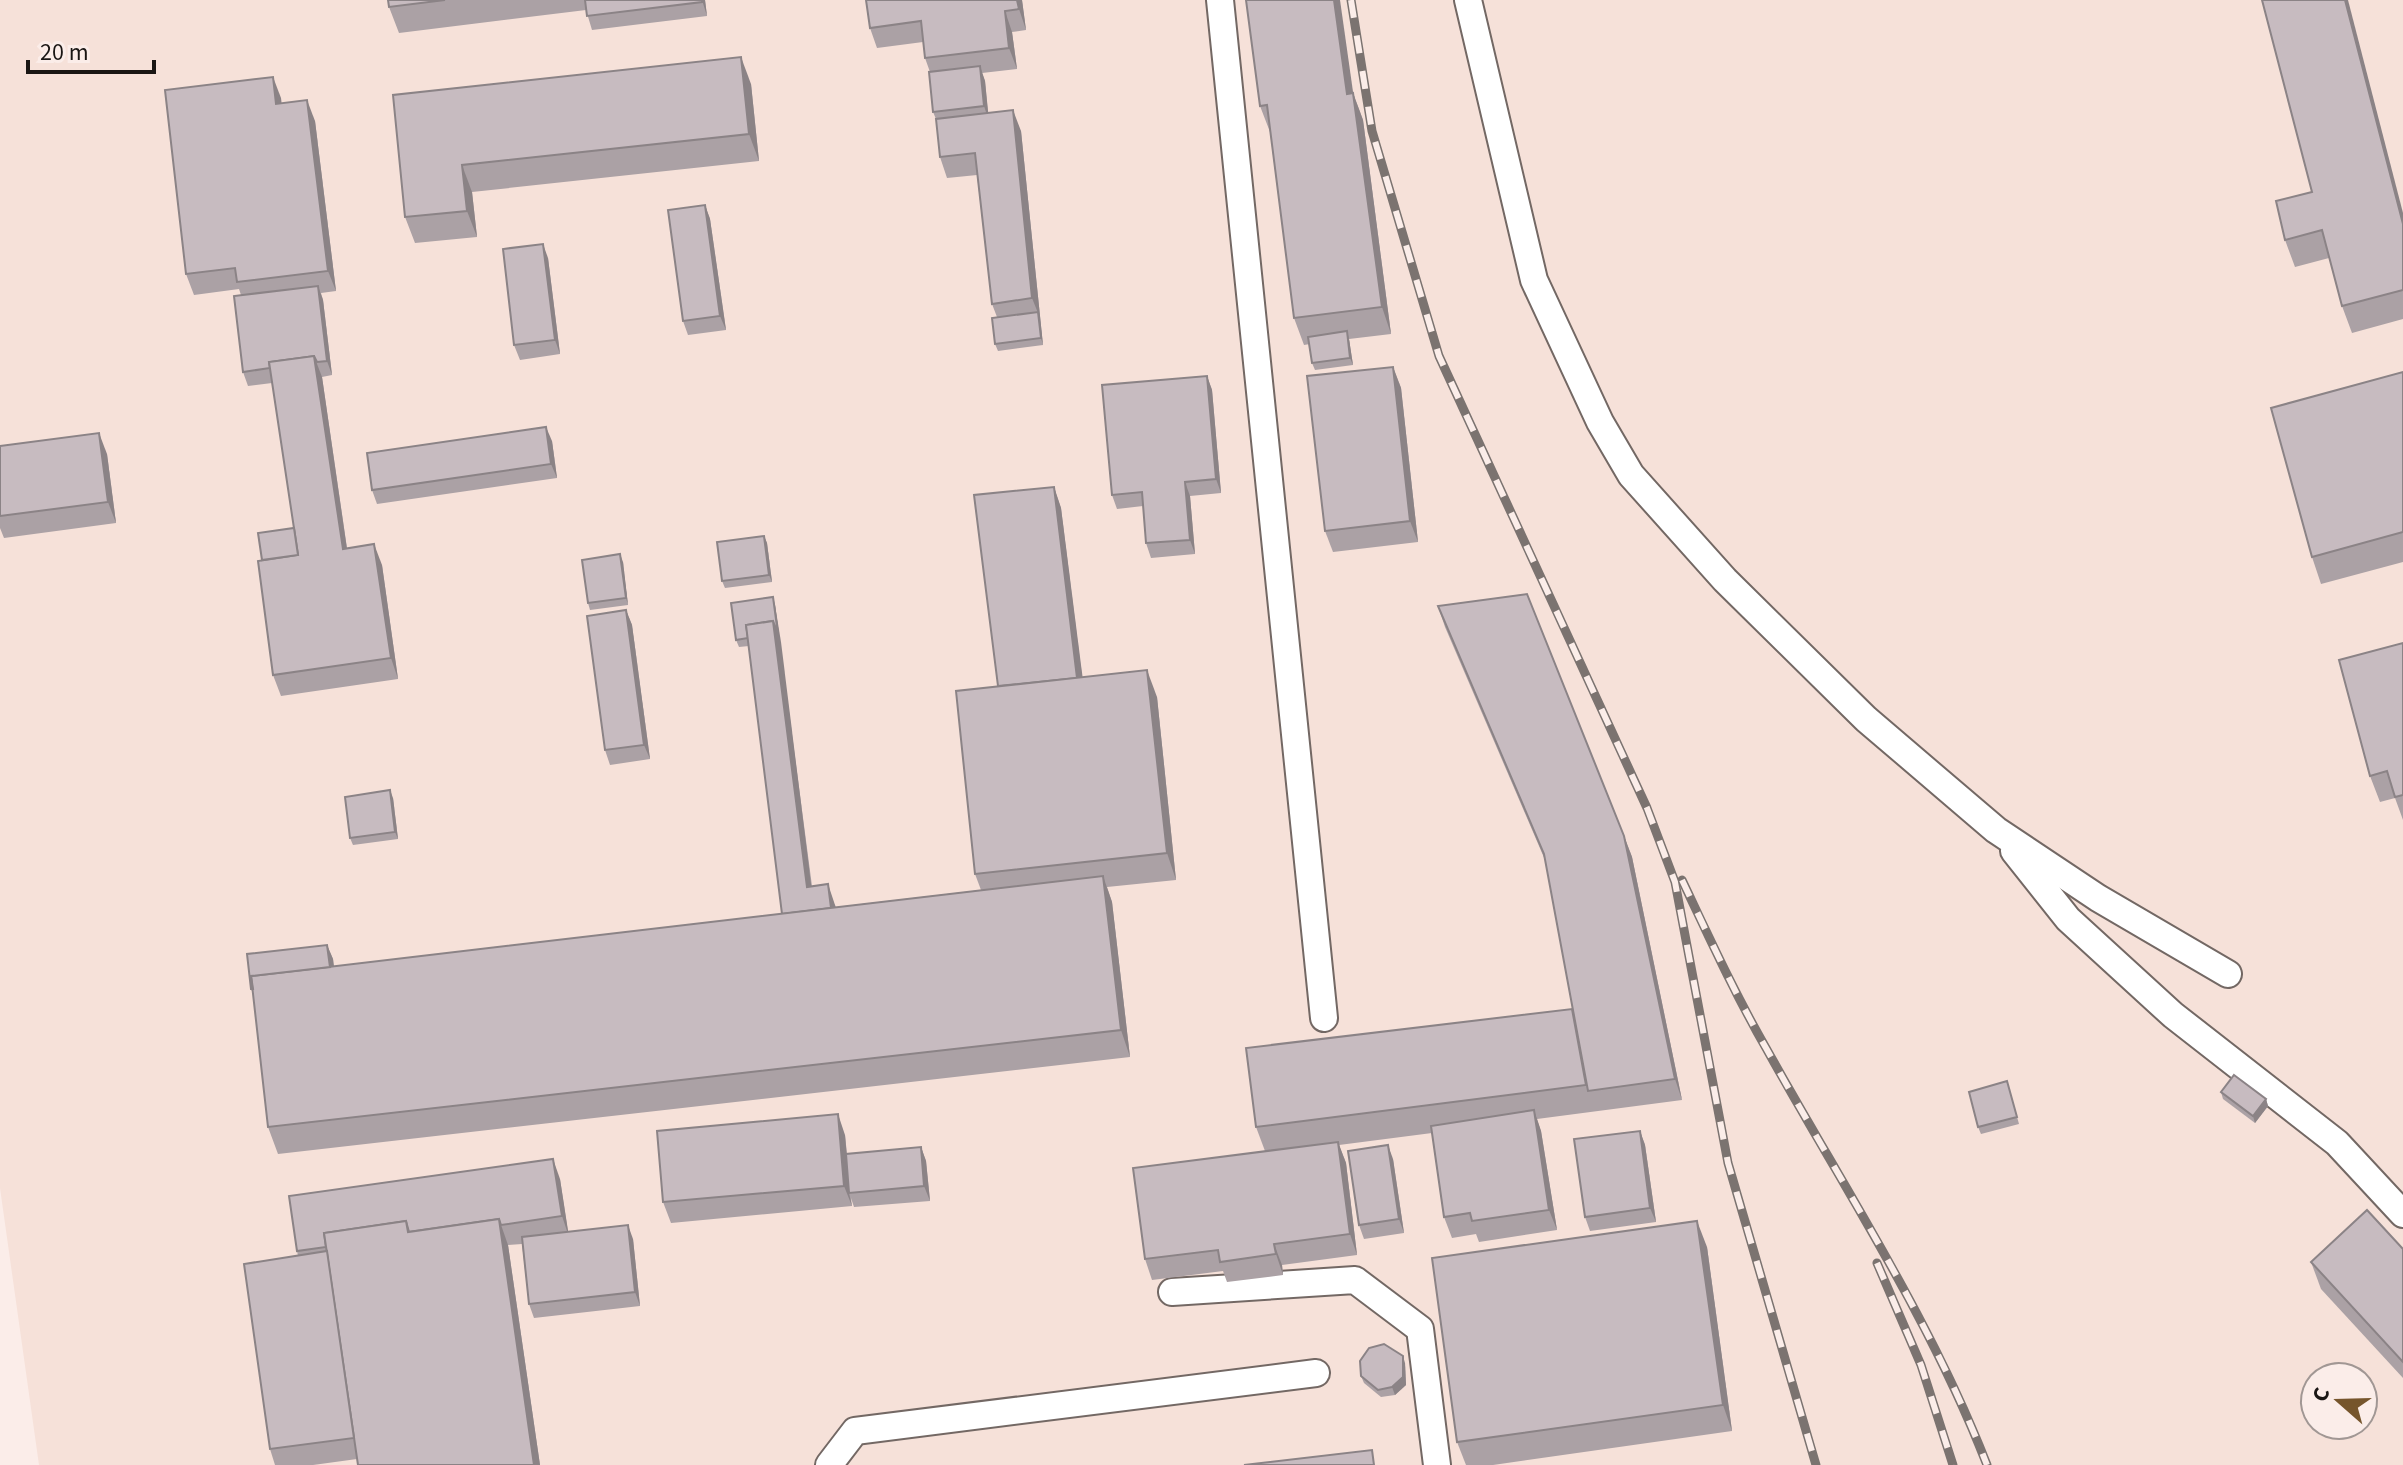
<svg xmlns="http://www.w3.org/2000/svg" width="2403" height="1465" font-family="'Source Sans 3',sans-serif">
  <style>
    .built { fill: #f6e1d9; fill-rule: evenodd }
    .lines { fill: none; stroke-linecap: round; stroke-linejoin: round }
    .service-casing { stroke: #736864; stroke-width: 30 }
    .service { stroke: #fff; stroke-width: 26 }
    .rail-casing { stroke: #7b7370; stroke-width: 9 }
    .rail { stroke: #fbede9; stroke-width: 6; stroke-dasharray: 18; stroke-linecap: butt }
    .wall { fill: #aba1a5 }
    .shaded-wall { fill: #8b8386 }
    .building { fill: #c7bbc0; stroke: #8b8386; stroke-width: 2 }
  </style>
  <rect width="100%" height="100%" fill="#fbede9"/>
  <!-- built -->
  <path class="built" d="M0,0H2403V1465H39L0,1188ZM2315,1377H2363V1425H2315Z"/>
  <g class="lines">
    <defs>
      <g id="service">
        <path d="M1220,0L1324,1018"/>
        <path d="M1468,0L1534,280L1600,422L1631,475L1725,580L1866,719L1996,830L2098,898L2228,974"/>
        <path d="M2014,851L2068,919L2173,1015L2337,1143L2403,1214"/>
        <path d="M1172,1292L1355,1280L1420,1329L1437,1465"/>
        <path d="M829,1465L855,1431L1316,1373"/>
      </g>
    </defs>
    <!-- service casing -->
    <use href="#service" class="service-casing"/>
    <!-- service -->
    <use href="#service" class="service"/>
    <defs>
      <g id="rail">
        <path d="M1351,0L1372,131L1439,356L1647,808L1675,882L1728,1163L1816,1465"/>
        <path d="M1682,880C1709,937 1735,994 1766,1048C1842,1185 1930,1318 1987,1465"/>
        <path d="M1877,1263L1921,1365L1953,1465"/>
      </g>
    </defs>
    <!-- rail casing -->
    <use href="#rail" class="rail-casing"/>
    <!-- rail -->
    <use href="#rail" class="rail"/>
  </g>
  <!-- wall -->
  <g class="wall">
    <path d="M388,0H705L707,16L592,30L586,10L399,33L389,7Z"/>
    <path d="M866,0H1022L1026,30L1012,32L1017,69L982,73L985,81L988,113L1021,131L1043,345L998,351L995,344L997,317L992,304L977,175L947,178L940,157L936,119L933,112L930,72L925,58L923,42L877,48L870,28Z"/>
    <path d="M751,84L759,161L472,192L477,237L415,243L405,217L393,95Z"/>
    <path d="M1353,93L1363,120L1391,334L1349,339L1353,365L1315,370L1312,363L1310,344L1304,345L1294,318L1270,132L1260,106Z"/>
    <path d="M281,98V103L315,121L336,291L321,293L323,300L332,375L322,377L347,548L382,565L398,679L281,696L273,675L262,560L294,528L272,383L248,386L243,372L241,295L239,289L194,295L186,274Z"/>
    <path d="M2276,201L2403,213V319L2352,333L2342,306L2329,258L2295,267L2285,240Z"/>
    <path d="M705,205L710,219L726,330L688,335L683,321Z"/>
    <path d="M548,258L560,354L520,360L514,345Z"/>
    <path d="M1393,367L1401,388L1418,542L1333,552L1325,531Z"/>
    <path d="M2403,372V562L2321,584L2312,557Z"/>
    <path d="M1207,376L1212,390L1221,493L1190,496L1195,554L1151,558L1146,543L1143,506L1117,509L1112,495Z"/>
    <path d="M552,441L557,478L377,504L372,490Z"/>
    <path d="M0,446L107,454L116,523L4,538L0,528Z"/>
    <path d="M1054,487L1061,508L1082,677L1157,697L1176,880L1107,887L1112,902L1130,1057L278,1154L268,1127L254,996L251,989L327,945L333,959L334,967L782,914L749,646L739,647L736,640L775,605L812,886L835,905L836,907L981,890L975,874L998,686Z"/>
    <path d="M764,536L767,543L772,582L725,588L722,581Z"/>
    <path d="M623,562L628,605L590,610L588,603Z"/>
    <path d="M1438,606L1624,836L1632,857L1682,1100L1537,1119L1541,1131L1557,1230L1479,1242L1476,1234L1452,1238L1444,1217L1432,1133L1339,1145L1346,1163L1357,1255L1282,1265L1283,1275L1227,1282L1223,1271L1152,1280L1145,1259L1265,1151L1256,1127L1574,1013L1545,860L1445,627Z"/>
    <path d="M626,610L632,625L650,759L610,765L605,750Z"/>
    <path d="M2403,643V820L2395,798L2380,802L2370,776Z"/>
    <path d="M393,798L398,839L353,845L350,838Z"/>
    <path d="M2009,1088L2019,1124L1981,1134L1978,1127Z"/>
    <path d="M2221,1092L2266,1099L2268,1106L2255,1123L2223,1099Z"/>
    <path d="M1640,1131L1645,1145L1656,1222L1590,1231L1585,1217Z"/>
    <path d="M845,1135L847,1154L921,1147L926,1161L930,1201L854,1207L851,1198L852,1206L671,1223L663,1202Z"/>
    <path d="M1393,1159L1404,1233L1364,1239L1359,1225Z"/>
    <path d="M560,1179L568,1232L633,1239L640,1306L534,1318L529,1304L522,1244L508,1245L540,1465H358L357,1459L313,1465H275L270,1449L298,1256L297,1251Z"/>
    <path d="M1707,1247L1732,1431L1493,1465H1466L1457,1442Z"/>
    <path d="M2403,1249V1378L2321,1289L2311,1262Z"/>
    <path d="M1405,1363L1406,1385L1395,1395L1381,1397L1364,1383L1361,1376Z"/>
  </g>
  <!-- shaded-wall -->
  <g class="shaded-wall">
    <path d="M702,0H705L707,16Z"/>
    <path d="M1017,0H1022L1026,30L1019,9Z"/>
    <path d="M1334,0H1340L1357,120L1347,94Z"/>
    <path d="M2345,0H2348L2403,213V224Z"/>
    <path d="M1005,11L1012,32L1017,69L1009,48Z"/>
    <path d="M741,57L751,84L759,161L749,134Z"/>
    <path d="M980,66L985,81L989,121L984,106Z"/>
    <path d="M273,77L281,98L284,124L276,104Z"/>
    <path d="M1353,93L1363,120L1391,334L1382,307Z"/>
    <path d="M307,100L315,121L336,291L328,271Z"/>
    <path d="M1013,110L1021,131L1043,345L1041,338L1038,313L1032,298Z"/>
    <path d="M462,165L472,192L477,237L467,211Z"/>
    <path d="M705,205L710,219L726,330L720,316Z"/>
    <path d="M543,244L548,258L560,354L555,340Z"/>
    <path d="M318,286L323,300L332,375L327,361Z"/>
    <path d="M1347,331L1349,339L1353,365L1350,358Z"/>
    <path d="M314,356L322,377L350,570L343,549Z"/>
    <path d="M1393,367L1401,388L1418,542L1410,521Z"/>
    <path d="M1207,376L1212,390L1221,493L1216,479Z"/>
    <path d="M546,427L552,441L557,478L551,464Z"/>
    <path d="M99,433L107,454L116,523L108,502Z"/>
    <path d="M1185,482L1190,496L1195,554L1190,540Z"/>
    <path d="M1054,487L1061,508L1086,704L1078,684Z"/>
    <path d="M764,536L767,543L772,582L769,575Z"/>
    <path d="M374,544L382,565L398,679L391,658Z"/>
    <path d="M620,554L623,562L628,605L626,598Z"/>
    <path d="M773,597L775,605L781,642L814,908L807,887L773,621Z"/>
    <path d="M626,610L632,625L650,759L644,745Z"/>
    <path d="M1147,670L1157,697L1176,880L1167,853Z"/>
    <path d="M390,790L393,798L398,839L395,832Z"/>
    <path d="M1624,836L1632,857L1682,1100L1675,1079Z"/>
    <path d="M1103,876L1112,902L1130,1057L1121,1030Z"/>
    <path d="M828,884L835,905L839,935L832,914Z"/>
    <path d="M327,945L333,959L337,994L332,980Z"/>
    <path d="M2266,1099L2268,1106L2255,1123L2253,1116Z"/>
    <path d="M1534,1110L1541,1131L1557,1230L1549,1210Z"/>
    <path d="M838,1114L845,1135L850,1193H849L852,1206L844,1186Z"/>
    <path d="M1640,1131L1645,1145L1656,1222L1650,1208Z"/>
    <path d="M1338,1142L1346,1163L1357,1255L1350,1234Z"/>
    <path d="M1388,1145L1393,1159L1404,1233L1399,1219Z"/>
    <path d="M921,1147L926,1161L930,1201L924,1186Z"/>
    <path d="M553,1159L560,1179L569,1237L562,1216Z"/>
    <path d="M499,1219L508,1245L540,1465H534Z"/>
    <path d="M1697,1221L1707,1247L1732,1431L1723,1405Z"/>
    <path d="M628,1225L633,1239L640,1306L635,1292Z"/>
    <path d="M1274,1244L1282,1265L1283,1275L1276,1254Z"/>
    <path d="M1403,1356L1405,1363L1406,1385L1395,1395L1392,1387Z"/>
  </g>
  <!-- building -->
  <g class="building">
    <path d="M388,0H445L389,7Z"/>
    <path d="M585,0H702V2L587,16Z"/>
    <path d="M866,0H1017L1019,9L1005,11L1009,48L925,58L921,21L870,28Z"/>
    <path d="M1246,0H1334L1347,94L1353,93L1382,307L1294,318L1267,105L1260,106Z"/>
    <path d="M2262,0H2345L2403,224V290L2342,306L2322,230L2285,240L2276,201L2312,192Z"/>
    <path d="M741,57L749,134L462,165L467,211L405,217L393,95Z"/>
    <path d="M980,66L984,106L933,112L929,72Z"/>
    <path d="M273,77L276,104L307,100L328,271L237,282L235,268L186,274L165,90Z"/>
    <path d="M1013,110L1032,298L992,304L975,153L940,157L936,119Z"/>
    <path d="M705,205L720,316L683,321L668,210Z"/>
    <path d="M543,244L555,340L514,345L503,249Z"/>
    <path d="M318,286L327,361L317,362L314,356L269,362L270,368L243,372L234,296Z"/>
    <path d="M1038,312L1041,338L995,344L992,318Z"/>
    <path d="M1347,331L1350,358L1312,363L1308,337Z"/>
    <path d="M314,356L343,549L374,544L391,658L273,675L258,561L298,555L269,362Z"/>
    <path d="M1393,367L1410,521L1325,531L1307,376Z"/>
    <path d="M2403,372V532L2312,557L2271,408Z"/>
    <path d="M1207,376L1216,479L1185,482L1190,540L1146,543L1142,492L1112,495L1102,385Z"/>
    <path d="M546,427L551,464L372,490L367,453Z"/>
    <path d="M99,433L108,502L0,516V446Z"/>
    <path d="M1054,487L1077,678L998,686L974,495Z"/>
    <path d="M294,528L298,555L262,560L258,533Z"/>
    <path d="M764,536L769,575L722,581L717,542Z"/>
    <path d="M620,554L626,598L588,603L582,560Z"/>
    <path d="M1527,594L1624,836L1675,1079L1588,1091L1544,854L1438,606Z"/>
    <path d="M773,597L778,634L773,621L746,625L748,638L736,640L731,603Z"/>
    <path d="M626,610L644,745L605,750L587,616Z"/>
    <path d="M773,621L807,887L828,884L831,908L782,914L746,625Z"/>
    <path d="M2403,643V795L2395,797L2387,771L2370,776L2339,660Z"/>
    <path d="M1147,670L1167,853L975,874L956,691Z"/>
    <path d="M390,790L395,832L350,838L345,797Z"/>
    <path d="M1103,876L1121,1030L268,1127L251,976Z"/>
    <path d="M327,945L330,967L251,976L253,989H251L247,954Z"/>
    <path d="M1572,1009L1586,1085L1256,1127L1246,1048Z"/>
    <path d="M2234,1075L2266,1099L2253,1116L2221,1092Z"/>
    <path d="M2007,1081L2017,1117L1978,1127L1969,1092Z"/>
    <path d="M1534,1110L1549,1210L1472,1221L1470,1213L1444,1217L1431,1126Z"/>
    <path d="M838,1114L844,1186L663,1202L657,1131Z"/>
    <path d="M1640,1131L1650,1208L1585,1217L1574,1139Z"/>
    <path d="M1338,1142L1350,1234L1274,1244L1276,1254L1220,1262L1218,1250L1145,1259L1133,1168Z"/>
    <path d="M1388,1145L1399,1219L1359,1225L1348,1151Z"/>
    <path d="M921,1147L924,1186L849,1193L846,1154Z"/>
    <path d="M553,1159L562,1216L501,1225L499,1219L409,1232L406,1221L324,1233L326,1247L297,1251L289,1196Z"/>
    <path d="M2367,1210L2403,1249V1362L2311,1262Z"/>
    <path d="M499,1219L534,1465H358L324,1233L406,1221L408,1232Z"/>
    <path d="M1697,1221L1723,1405L1457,1442L1432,1258Z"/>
    <path d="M628,1225L635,1292L529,1304L522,1237Z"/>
    <path d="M327,1251L354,1438L270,1449L244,1264Z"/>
    <path d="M1384,1344L1403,1356V1377L1392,1387L1378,1390L1361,1376L1360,1361L1369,1348Z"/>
    <path d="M1372,1450L1374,1465H1244Z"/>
  </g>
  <!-- north arrow -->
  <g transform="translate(2339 1401) rotate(290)"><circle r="38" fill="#fbede9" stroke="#a19794" stroke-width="2"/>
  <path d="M0-6L14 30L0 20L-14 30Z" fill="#76552c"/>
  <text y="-12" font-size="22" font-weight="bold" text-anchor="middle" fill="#1a1614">С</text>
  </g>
  <!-- scale -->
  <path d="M28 60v12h126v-12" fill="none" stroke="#1a1614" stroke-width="4"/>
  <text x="40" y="60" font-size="24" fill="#1a1614" stroke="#fbede9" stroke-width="6" paint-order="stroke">20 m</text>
</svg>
